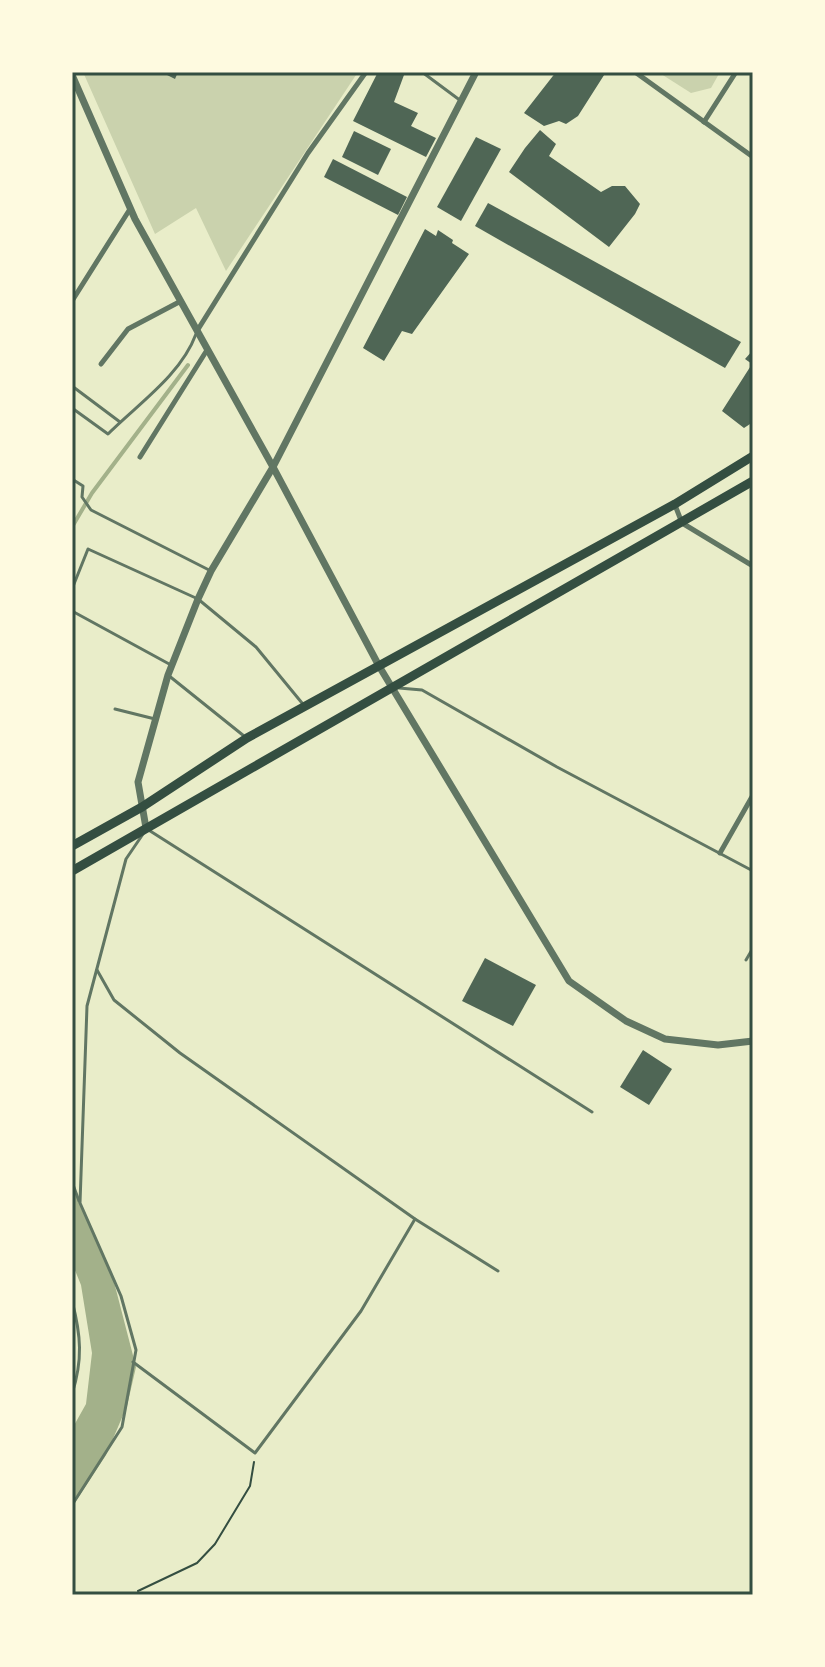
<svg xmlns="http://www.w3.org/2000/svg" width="825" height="1667" font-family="Figtree,sans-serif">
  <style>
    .green { fill: #cad2ad }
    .water { fill: #a3b18a }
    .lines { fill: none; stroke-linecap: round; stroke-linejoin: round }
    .stream { stroke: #a3b18a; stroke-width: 4 }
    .building { fill: #4f6655 }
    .path { stroke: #344e41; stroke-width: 2 }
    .service { stroke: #617663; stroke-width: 3 }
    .minor { stroke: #617663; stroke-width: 5 }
    .tertiary { stroke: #617663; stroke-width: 7 }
    .primary { stroke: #344e41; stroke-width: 9 }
    .neatline { fill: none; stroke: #344e41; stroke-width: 3 }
  </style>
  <rect width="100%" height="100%" fill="#e9edc9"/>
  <!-- green -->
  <g class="green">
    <path d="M83,72H358L226,271L196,208L155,234Z"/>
    <path d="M658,72H720L711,88L691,93Z"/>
  </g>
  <!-- water -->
  <path class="water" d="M72,1183L114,1282L136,1367L127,1406L106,1455L72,1507V1429L86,1404L92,1353L81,1285L72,1263Z"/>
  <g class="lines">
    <!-- stream -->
    <path class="stream" d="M72,527L92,493L188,365"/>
  </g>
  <!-- building -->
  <g class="building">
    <path d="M161,72H178L175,79Z"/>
    <path d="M378,72H397L404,75L394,102L418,113L411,126L436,138L426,157L353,121Z"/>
    <path d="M556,72H606L578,116L566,124L559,121L544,126L524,113Z"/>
    <path d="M540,130L556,144L549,156L601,192L612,186H625L640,204L635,214L609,247L509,172L525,148Z"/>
    <path d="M354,131L391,149L378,175L342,157Z"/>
    <path d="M476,137L501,149L461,221L437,207Z"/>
    <path d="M333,159L407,197L398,215L324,177Z"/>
    <path d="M488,203L741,342L725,368L475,226Z"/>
    <path d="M425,229L436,236L438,230L453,240L452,243L469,254L412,334L402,331L384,361L363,348Z"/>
    <path d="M753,350V422L744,428L722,411L752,364L745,359Z"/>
    <path d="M485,958L536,985L513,1026L462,1001Z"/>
    <path d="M643,1050L672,1069L649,1105L620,1087Z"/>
  </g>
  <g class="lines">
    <!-- path -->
    <path class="path" d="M138,1591L197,1563L215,1544L250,1486L254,1462"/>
    <!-- service -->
    <g class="service">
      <path d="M422,72L461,101"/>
      <path d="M72,386L120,422"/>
      <path d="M72,408L108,434C138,404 181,375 196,334"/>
      <path d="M72,479L83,486L82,497L91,510L211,571"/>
      <path d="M72,589L88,549L198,599L256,647L302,703"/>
      <path d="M72,611L171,665"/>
      <path d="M168,675L244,736"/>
      <path d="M399,688L422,690L557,767L753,871"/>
      <path d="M115,709L155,719"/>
      <path d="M147,829L592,1112"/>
      <path d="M746,960L753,948"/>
      <path d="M97,970L114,1000L180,1053L415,1219L498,1271"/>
      <path d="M72,1182L79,1201"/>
      <path d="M72,1301C81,1335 83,1360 72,1394"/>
      <path d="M133,1362L255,1453L361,1311L415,1219"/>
      <path d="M72,1505L122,1427L136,1350L121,1296L80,1203L87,1006L126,859L143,834"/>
    </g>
    <!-- minor -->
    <g class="minor">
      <path d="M635,72L753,157"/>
      <path d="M704,122L736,72"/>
      <path d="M72,301L130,209"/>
      <path d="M197,331L308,153L366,72"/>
      <path d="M101,364L128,329L181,301"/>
      <path d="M140,457L207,350"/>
      <path d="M675,505L682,523L753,566"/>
      <path d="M720,853L753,795"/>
    </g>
    <!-- tertiary -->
    <g class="tertiary">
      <path d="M72,75L135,219L273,467L379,666L569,981L626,1021L665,1039L718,1045L753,1041"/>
      <path d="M146,828L138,782L168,675L198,599L211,571L273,467L476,72"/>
    </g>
    <!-- primary -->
    <g class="primary">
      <path d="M72,846L142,807L247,738L675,504L753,456"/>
      <path d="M72,871L753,481"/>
    </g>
  </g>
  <!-- border -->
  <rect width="825" height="1667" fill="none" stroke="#fefae0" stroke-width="148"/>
  <rect x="74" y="74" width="677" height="1519" class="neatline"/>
</svg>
